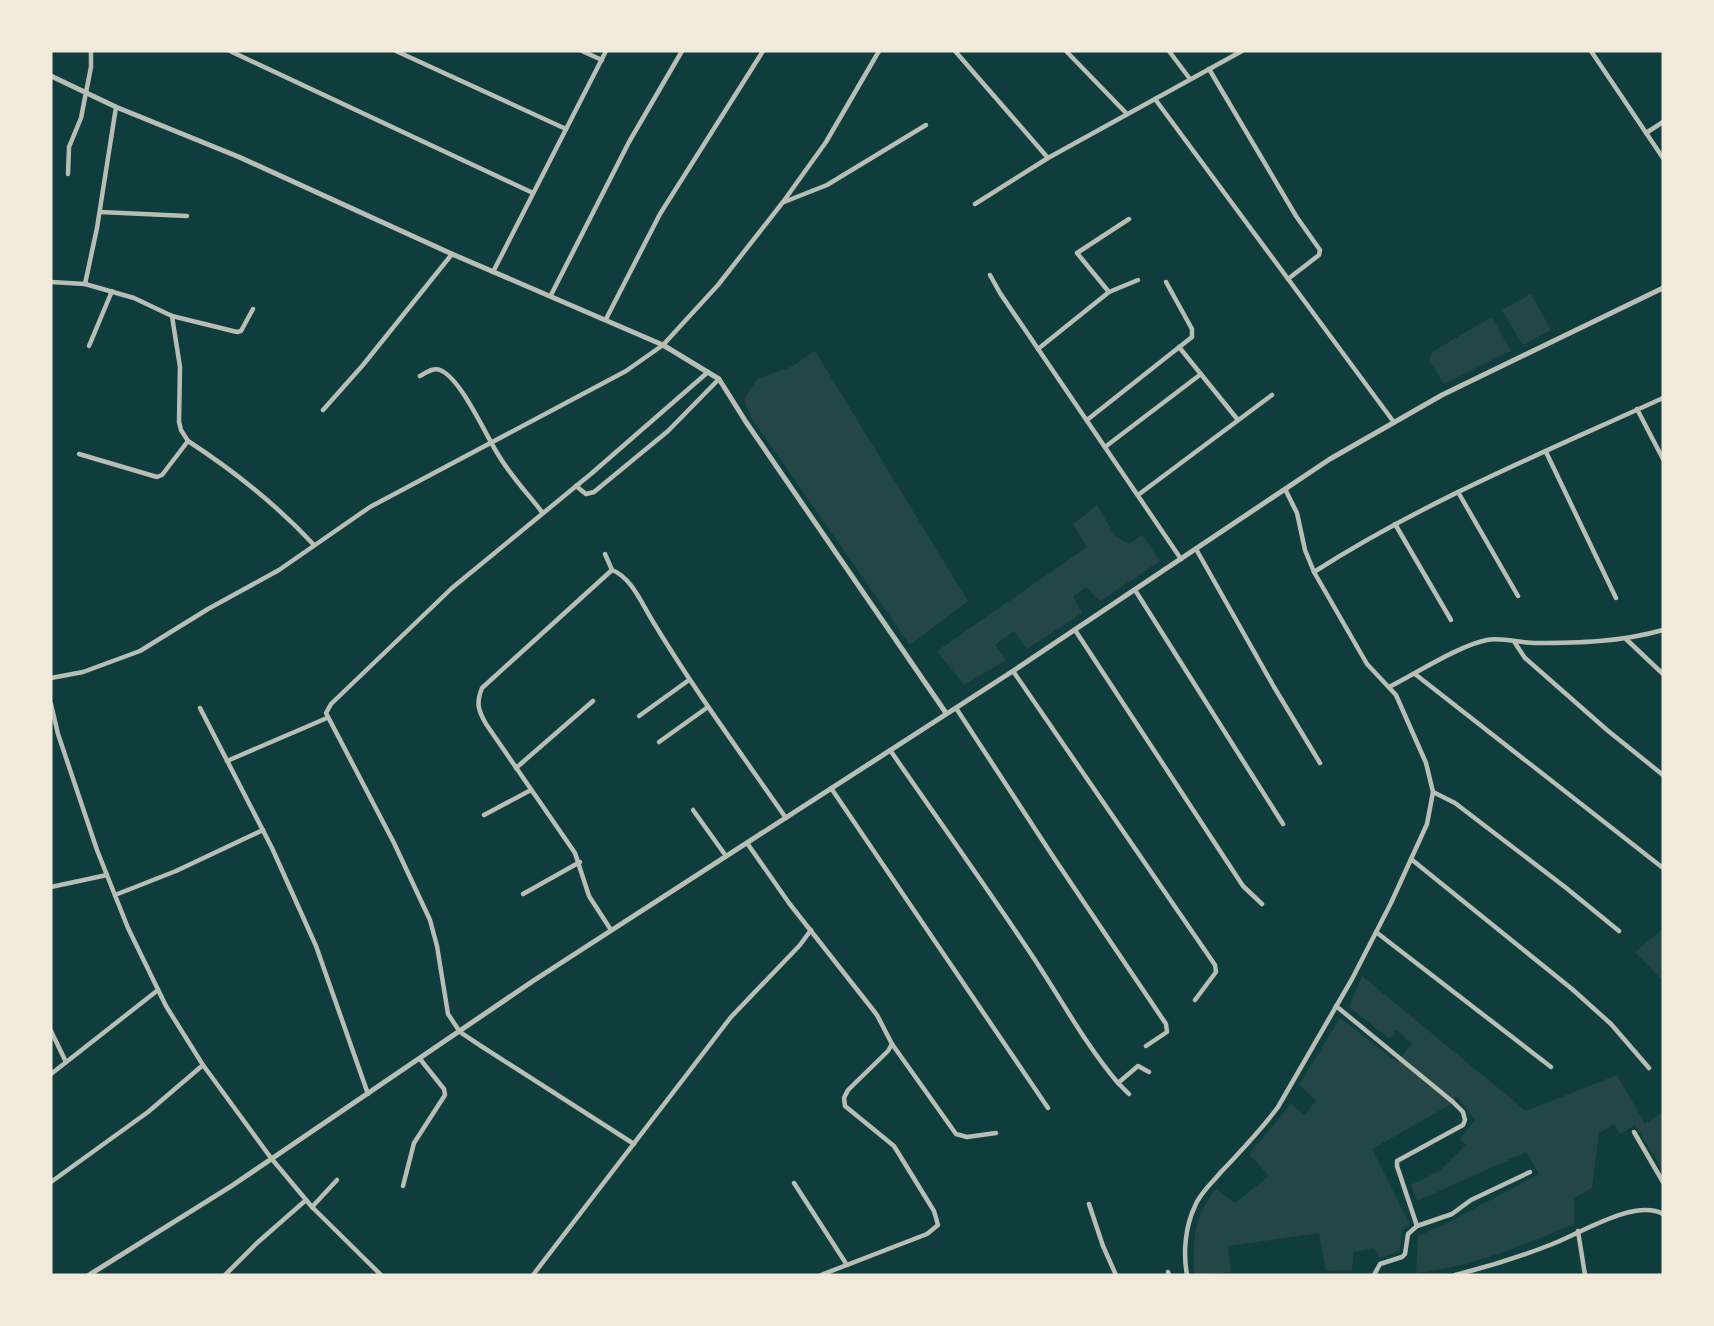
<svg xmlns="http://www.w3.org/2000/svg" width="1714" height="1326" font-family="Commissioner,sans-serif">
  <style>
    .green { fill: #244646 }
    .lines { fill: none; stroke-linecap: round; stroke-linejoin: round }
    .minor { stroke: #b8beb3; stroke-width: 4.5 }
    .tertiary { stroke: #b8beb3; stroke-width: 5 }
  </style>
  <rect width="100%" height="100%" fill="#0f3d3e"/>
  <!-- green -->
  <g class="green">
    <path d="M1531,294L1551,330L1523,345L1502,310Z"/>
    <path d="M1492,317L1511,351L1444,384L1429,360L1432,352Z"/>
    <path d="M815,351L968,601L910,645L750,416L744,399L757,379L791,367Z"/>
    <path d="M1097,505L1115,536L1129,544L1142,535L1160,561L1100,601L1086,587L1073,597L1082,613L1027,649L1014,631L995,645L1006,660L964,685L937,651L1087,547L1073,524Z"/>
    <path d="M1663,929V981L1635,952Z"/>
    <path d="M1362,976L1526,1111L1617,1075L1645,1124L1663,1112V1171L1635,1125L1620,1134L1614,1124L1599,1133L1592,1188L1574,1198V1224C1521,1246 1472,1267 1416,1273L1418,1236L1449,1222L1539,1174L1526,1152L1417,1201L1411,1185L1439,1171L1466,1145L1460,1139L1475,1120L1457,1097L1448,1106L1372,1149L1410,1225L1402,1230L1400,1251L1380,1258L1374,1248L1354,1252L1352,1270L1326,1271L1319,1233L1228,1246L1231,1272L1194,1275C1194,1238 1192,1220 1216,1189L1235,1203L1269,1176L1249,1154L1291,1104L1305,1115L1316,1100L1299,1085L1340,1018L1397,1062L1412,1044L1396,1029L1390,1039L1349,1007Z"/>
  </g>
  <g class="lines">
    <!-- minor -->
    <g class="minor">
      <path d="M230,51L533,193"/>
      <path d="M396,51L566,129"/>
      <path d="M582,51L602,60"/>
      <path d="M955,51L1048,158L1242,51"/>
      <path d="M1066,51L1127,114"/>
      <path d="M1169,51L1190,79"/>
      <path d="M1591,51L1663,158"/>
      <path d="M1209,69L1296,216L1320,250L1319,255L1288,279"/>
      <path d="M1155,99L1393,421"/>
      <path d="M1646,133L1663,122"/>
      <path d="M68,174L69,147L81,118L91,67V51"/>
      <path d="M784,202L827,185L926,125"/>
      <path d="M975,204L1048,158"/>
      <path d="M100,212L187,216"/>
      <path d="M493,272L606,51"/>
      <path d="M990,275L1000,293L1181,559"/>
      <path d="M51,282L85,284L97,228L116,107"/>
      <path d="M85,284L134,298L172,316L180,367L179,422L181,430L188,441C234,471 277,505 314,545"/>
      <path d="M1109,292L1138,280"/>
      <path d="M551,295L629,142L682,51"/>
      <path d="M172,316L237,332L241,331L253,309"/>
      <path d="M606,319L660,214L763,51"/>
      <path d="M89,346L112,291"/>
      <path d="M1179,347L1238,420"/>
      <path d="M1038,349L1109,292L1077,253L1129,219"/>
      <path d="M420,376C425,373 434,367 440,370C461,378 486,436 499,456C511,476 528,494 542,512"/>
      <path d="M1637,409L1663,459"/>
      <path d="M323,410L363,365L452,254"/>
      <path d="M1087,420L1192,337V329L1166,282"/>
      <path d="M1105,447L1201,374"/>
      <path d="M1546,452L1616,598"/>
      <path d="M79,454L157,477L162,475L188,441"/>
      <path d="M576,486L586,494L594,492L668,431L719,379"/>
      <path d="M1458,492L1518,596"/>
      <path d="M1138,495L1272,395"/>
      <path d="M1395,524L1451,620"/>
      <path d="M1196,549L1274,687L1320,763"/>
      <path d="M605,554L612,570"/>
      <path d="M1314,572C1423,502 1545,452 1663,398"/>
      <path d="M1135,590L1283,824"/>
      <path d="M1075,630L1243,886L1262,904"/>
      <path d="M1626,639L1663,674"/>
      <path d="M1515,643L1525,658L1607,730L1663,775"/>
      <path d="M1013,671L1215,965L1216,972L1195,1000"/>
      <path d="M1415,674L1663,868"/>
      <path d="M51,678L83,672L140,651L208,609L279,570L370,507L626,371L663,345L718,285L783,202L826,142L879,51"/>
      <path d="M1389,687C1415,674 1460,645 1487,640C1502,637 1519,643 1535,643C1578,643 1621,642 1663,630"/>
      <path d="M51,704L58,734L97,850L128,928L166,1006L203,1065L271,1158L312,1207L381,1275"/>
      <path d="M200,708L272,848L316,946L368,1094"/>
      <path d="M956,708L1054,858L1166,1024L1167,1032L1146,1046"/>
      <path d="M639,716L689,680"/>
      <path d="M659,742L708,707"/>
      <path d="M890,750C937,818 985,885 1031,954C1060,997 1084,1043 1118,1083L1138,1066L1149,1072"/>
      <path d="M227,761L327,718"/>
      <path d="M516,768L593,701"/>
      <path d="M831,788L1048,1108"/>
      <path d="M1433,792L1455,803L1565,887L1619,931"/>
      <path d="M693,810L726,856"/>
      <path d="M484,815L531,790"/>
      <path d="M747,843L789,903L877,1015L892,1044L956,1134L967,1137L996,1133"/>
      <path d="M1411,859L1572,989L1611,1024L1649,1068"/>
      <path d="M51,887L107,875"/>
      <path d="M523,894L580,862"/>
      <path d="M115,895L176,871L263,830"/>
      <path d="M611,930L589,896L575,853L486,724C478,710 476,703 482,688L612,570C631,577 642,604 652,620C693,688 740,752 786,818"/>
      <path d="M1376,932L1551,1067"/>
      <path d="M1336,1006L1453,1102L1463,1112L1465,1120L1463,1125L1397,1161V1166L1417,1226"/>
      <path d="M51,1031L66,1062"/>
      <path d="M51,1074L158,990"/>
      <path d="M1118,1083L1129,1094"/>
      <path d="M1634,1132L1663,1182"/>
      <path d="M634,1144L481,1046L460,1032L448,1014L437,946L430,920L394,843L326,713L331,704L452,588L592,473L708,372"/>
      <path d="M51,1182L148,1112L203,1065"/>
      <path d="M794,1183L847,1265"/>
      <path d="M403,1186L414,1143L445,1095L444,1089L420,1059"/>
      <path d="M1089,1204L1103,1246L1116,1275"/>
      <path d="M312,1207L337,1180"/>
      <path d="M1578,1231L1585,1275"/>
      <path d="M1168,1272L1169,1275"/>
      <path d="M225,1275L257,1243L306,1200"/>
      <path d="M533,1275L731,1017L800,945L811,930"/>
      <path d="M821,1275L927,1234L938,1225L934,1211L894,1146L845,1106L844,1098L848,1090L888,1051L892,1044"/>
      <path d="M1187,1275C1183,1253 1185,1227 1195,1206C1200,1193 1212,1183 1221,1172C1241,1151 1261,1130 1278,1107L1352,979L1391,903L1427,824L1433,792L1426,763L1396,695L1367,664L1314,572L1305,550L1297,513L1285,489"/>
      <path d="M1374,1275L1380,1264L1402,1257L1405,1254L1408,1234L1417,1226L1452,1214L1471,1200L1530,1172"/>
      <path d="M1455,1275C1487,1267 1519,1257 1550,1245C1578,1235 1634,1198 1663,1214"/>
    </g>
    <!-- tertiary -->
    <g class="tertiary">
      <path d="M51,76L116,107L239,157L452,254L663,345L719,379L746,422L946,713"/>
      <path d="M89,1275L233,1185L533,981L1013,671L1330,459L1442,395L1663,288"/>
    </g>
  </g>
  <!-- border -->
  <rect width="1714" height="1326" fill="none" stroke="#f1e9da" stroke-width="105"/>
</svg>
